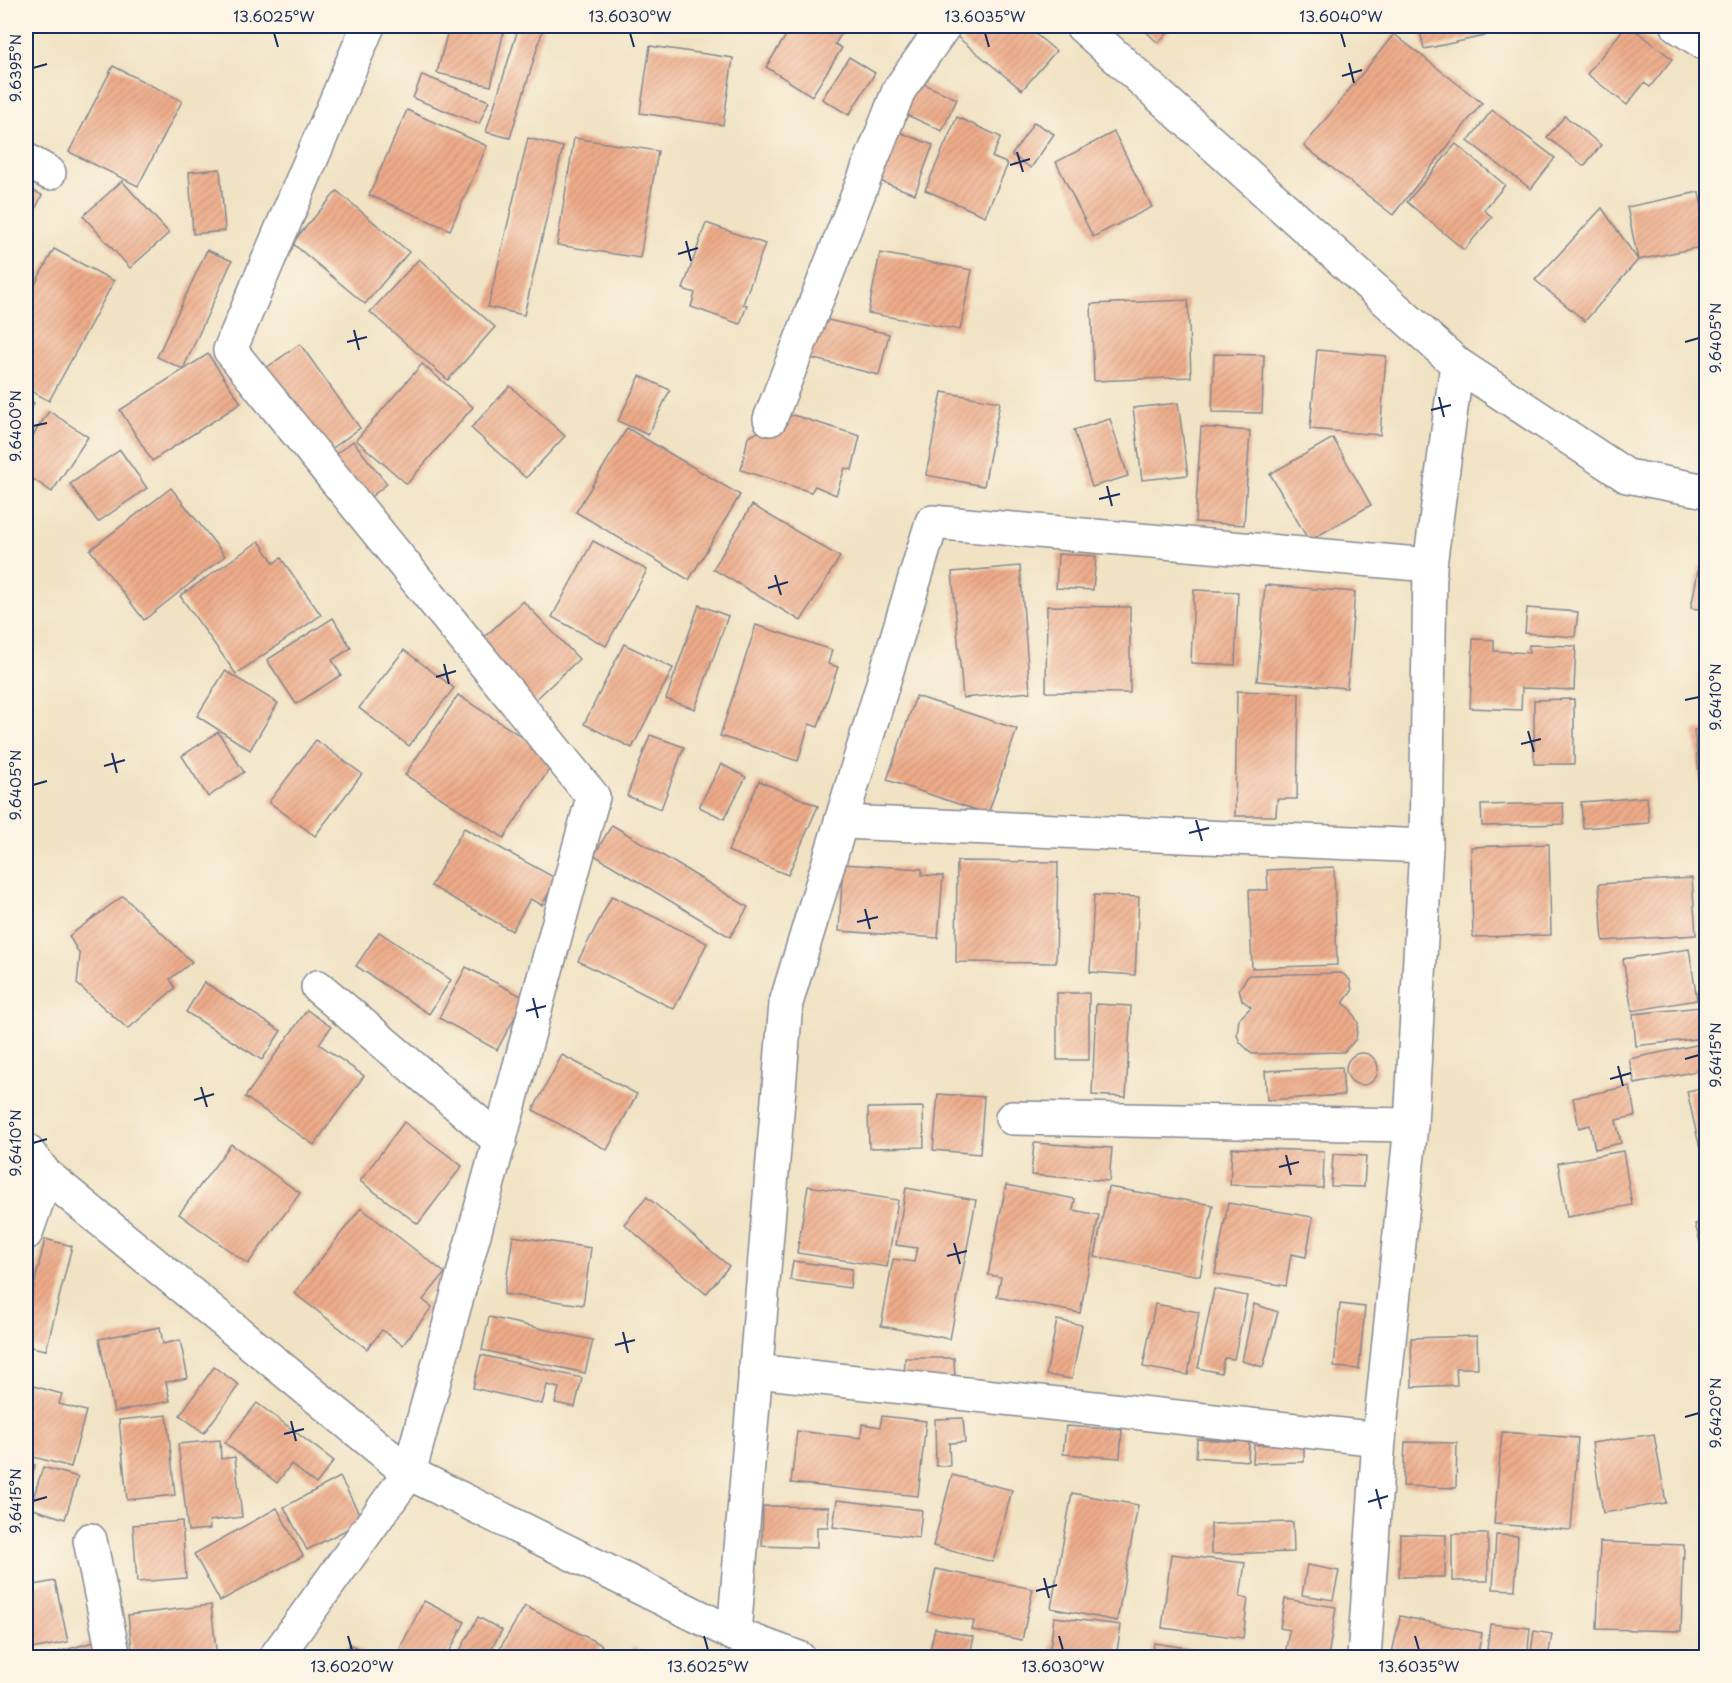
<svg xmlns="http://www.w3.org/2000/svg" width="1732" height="1683" font-family="'Playpen Sans',sans-serif">
  <style>
    .building { fill: url(#building-hatch) }
    .lines { fill: none; stroke-linecap: round; stroke-linejoin: round }
    .minor-casing { stroke: #868890; stroke-width: 36 }
    .minor { stroke: #fff; stroke-width: 33 }
    .ticks { fill: none; stroke: #1b2f5e; stroke-width: 2 }
    .neatline { fill: none; stroke: #1b2f5e; stroke-width: 2 }
    .ticks-label { font-size: 15px; text-anchor: middle; fill: #1b2f5e }
  </style>
  <defs>
    <pattern id="building-hatch" width="6" height="6" patternUnits="userSpaceOnUse" patternTransform="scale(1.5)"><rect width="6" height="6" fill="#edab89"/><path d="M-1 1l2-2M0 6l6-6M5 7l2-2" fill="none" stroke="#cb9379"/></pattern>
  </defs>
  <rect width="100%" height="100%" fill="#fcf5e5"/>
  <filter id="ink" filterUnits="userSpaceOnUse"><feTurbulence type="fractalNoise" baseFrequency=".0167" numOctaves="2"/><feDisplacementMap in="SourceGraphic" scale="12" xChannelSelector="R" yChannelSelector="G"/><feConvolveMatrix kernelMatrix="1 2 1 2 8 2 1 2 1" color-interpolation-filters="sRGB"/></filter>
  <filter id="wash" filterUnits="userSpaceOnUse"><feTurbulence type="fractalNoise" baseFrequency=".008" numOctaves="4" result="noise"/><feDisplacementMap in="SourceGraphic" scale="24" xChannelSelector="R" yChannelSelector="G"/><feGaussianBlur stdDeviation="1.35" result="paint"/><feColorMatrix in="noise" values="0 0 0 0 0 0 0 0 0 0 0 0 0 0 0 0 0 1.4 0 .05"/><feComposite in="paint" operator="in"/></filter>
  <g filter="url(#wash)">
    <rect width="100%" height="100%" fill="#f0e2c3"/>
    <g id="blocks">
      <!-- building -->
      <g class="building">
        <path d="M449,26H505L491,86L437,73Z"/>
        <path d="M519,26H544L510,138L486,132Z"/>
        <path d="M792,26H806L815,31L818,26H835L843,31L835,44L842,48L812,96L766,67Z"/>
        <path d="M963,26H1026L1056,51L1022,90L955,35Z"/>
        <path d="M1140,26H1174L1158,43Z"/>
        <path d="M1419,26H1483L1485,36L1424,49Z"/>
        <path d="M1626,26H1630L1672,59L1650,87L1644,83L1627,105L1587,74Z"/>
        <path d="M1394,34L1482,103L1393,215L1304,146Z"/>
        <path d="M650,46L733,58L723,125L640,113Z"/>
        <path d="M849,57L875,73L849,115L822,99Z"/>
        <path d="M113,66L182,101L138,186L69,152Z"/>
        <path d="M422,75L489,101L479,124L413,98Z"/>
        <path d="M915,80L957,99L942,131L900,112Z"/>
        <path d="M407,110L487,146L450,230L369,195Z"/>
        <path d="M1492,110L1555,158L1531,189L1468,141Z"/>
        <path d="M1565,116L1601,145L1584,166L1547,137Z"/>
        <path d="M957,117L1001,137L992,157L1008,164L985,216L925,190Z"/>
        <path d="M1034,122L1054,134L1031,168L1012,155Z"/>
        <path d="M896,131L933,145L915,194L877,180Z"/>
        <path d="M1114,132L1152,207L1093,237L1056,162Z"/>
        <path d="M528,138L563,147L524,315L488,307Z"/>
        <path d="M574,138L658,151L640,258L557,245Z"/>
        <path d="M1456,144L1505,185L1484,210L1492,217L1464,250L1407,202Z"/>
        <path d="M220,169L225,231L193,234L189,172Z"/>
        <path d="M122,181L169,233L130,268L83,216Z"/>
        <path d="M26,187L42,195L26,229Z"/>
        <path d="M337,191L409,252L365,304L292,243Z"/>
        <path d="M1699,192L1706,228V246L1638,260L1585,321L1535,280L1602,208L1638,260L1627,207Z"/>
        <path d="M706,223L765,244L743,304L747,305L740,324L691,307L695,293L683,289Z"/>
        <path d="M54,249L114,281L49,401L26,388V301Z"/>
        <path d="M207,250L232,261L183,369L157,357Z"/>
        <path d="M880,253L972,270L960,330L868,313Z"/>
        <path d="M419,259L495,327L448,380L370,312Z"/>
        <path d="M1188,300L1191,377L1094,381L1091,304Z"/>
        <path d="M819,318L889,334L879,375L810,358Z"/>
        <path d="M300,344L360,428L326,453L266,368Z"/>
        <path d="M1317,350L1386,356L1380,435L1310,429Z"/>
        <path d="M208,354L241,403L152,461L120,410Z"/>
        <path d="M1214,354L1264,355L1262,413L1212,412Z"/>
        <path d="M422,364L473,407L407,484L356,440Z"/>
        <path d="M640,376L670,390L648,435L618,421Z"/>
        <path d="M510,386L565,436L526,478L471,428Z"/>
        <path d="M942,392L1000,402L984,486L926,475Z"/>
        <path d="M26,398L34,403L26,420Z"/>
        <path d="M1178,403L1188,475L1142,480L1133,408Z"/>
        <path d="M49,411L88,437L52,492L26,474V446Z"/>
        <path d="M793,415L860,436L852,470L845,468L836,495L815,486L811,492L741,470L748,437Z"/>
        <path d="M1110,419L1128,476L1092,487L1074,430Z"/>
        <path d="M1201,427L1250,431L1244,525L1195,522Z"/>
        <path d="M627,428L740,495L689,580L576,512Z"/>
        <path d="M1333,438L1371,505L1309,541L1270,474Z"/>
        <path d="M353,441L387,484L367,500L332,457Z"/>
        <path d="M120,450L147,488L98,522L70,484Z"/>
        <path d="M171,488L225,556L144,620L90,550Z"/>
        <path d="M752,505L840,557L801,621L713,569Z"/>
        <path d="M259,541L274,563L281,558L321,615L236,674L180,596Z"/>
        <path d="M593,541L647,570L606,646L552,617Z"/>
        <path d="M1058,554L1096,556L1093,590L1056,588Z"/>
        <path d="M1699,565L1706,566V610L1691,608Z"/>
        <path d="M1020,566L1030,692L963,698L952,572Z"/>
        <path d="M1265,585L1355,592L1347,688L1257,681Z"/>
        <path d="M1194,590L1238,592L1235,665L1191,663Z"/>
        <path d="M523,601L579,659L532,703L477,644Z"/>
        <path d="M699,605L728,616L695,709L666,699Z"/>
        <path d="M1047,606L1130,607V693L1046,692Z"/>
        <path d="M1527,608L1578,612L1575,637L1525,633Z"/>
        <path d="M333,618L351,648L332,660L341,675L296,704L267,660Z"/>
        <path d="M756,625L832,650L828,664L838,667L818,727L809,724L798,761L720,736Z"/>
        <path d="M1473,639L1494,640V651L1529,653V645L1576,646L1574,690L1522,688L1521,710L1470,708Z"/>
        <path d="M624,644L673,668L632,748L584,724Z"/>
        <path d="M404,650L454,688L409,746L359,708Z"/>
        <path d="M225,671L278,703L250,750L197,716Z"/>
        <path d="M1237,691L1299,693L1297,799H1277L1276,816H1235Z"/>
        <path d="M458,695L556,759L504,838L405,775Z"/>
        <path d="M916,696L1017,729L988,814L887,780Z"/>
        <path d="M1574,699V764H1534V700Z"/>
        <path d="M1706,729V789L1701,790L1694,730Z"/>
        <path d="M218,732L244,772L208,797L182,756Z"/>
        <path d="M650,735L684,747L661,809L627,796Z"/>
        <path d="M316,740L362,774L315,836L269,802Z"/>
        <path d="M721,764L746,777L724,819L699,807Z"/>
        <path d="M759,781L818,806L788,875L728,851Z"/>
        <path d="M1647,797L1649,823L1583,828L1581,802Z"/>
        <path d="M1563,803L1564,824L1482,826L1481,805Z"/>
        <path d="M612,825L748,907L730,937L594,855Z"/>
        <path d="M464,828L557,879L542,905L530,899L512,931L431,886Z"/>
        <path d="M1549,844L1551,935L1473,937L1471,847Z"/>
        <path d="M957,861L1058,862L1056,963L956,962Z"/>
        <path d="M843,864L922,869V875L943,876L938,938L839,931Z"/>
        <path d="M1334,867L1337,965L1252,968L1249,890H1268L1267,870Z"/>
        <path d="M1692,878L1696,935L1603,941L1599,884Z"/>
        <path d="M1094,895L1139,897L1135,975L1090,972Z"/>
        <path d="M123,896L192,962L170,979L175,988L128,1029L77,984L80,955L69,936Z"/>
        <path d="M612,896L707,943L674,1009L578,961Z"/>
        <path d="M379,932L451,980L429,1014L356,966Z"/>
        <path d="M1689,949L1697,1000L1632,1011L1623,959Z"/>
        <path d="M466,967L525,998L497,1050L439,1018Z"/>
        <path d="M1342,973L1350,980L1352,991L1343,1003L1350,1008L1358,1023L1356,1039L1344,1052L1252,1054L1240,1042L1237,1035L1239,1019L1251,1007L1242,1000L1239,989L1249,975Z"/>
        <path d="M204,982L281,1031L262,1060L186,1012Z"/>
        <rect x="1057" y="993" width="32" height="67"/>
        <path d="M1096,1004L1131,1006L1126,1097L1092,1095Z"/>
        <path d="M1700,1007L1703,1038L1636,1046L1633,1014Z"/>
        <path d="M307,1010L331,1027L319,1044L364,1076L314,1145L245,1097Z"/>
        <path d="M1706,1043V1069L1635,1084L1629,1059Z"/>
        <circle cx="1362" cy="1069" r="16"/>
        <path d="M562,1055L637,1094L607,1150L533,1110Z"/>
        <path d="M1342,1067L1344,1095L1267,1100L1265,1071Z"/>
        <path d="M1630,1086L1635,1116L1616,1120L1621,1143L1595,1149L1590,1125L1579,1128L1573,1098Z"/>
        <path d="M1706,1087V1148L1700,1149L1687,1091Z"/>
        <path d="M938,1094L984,1097L980,1154L933,1150Z"/>
        <path d="M923,1107L924,1147L869,1148L868,1108Z"/>
        <path d="M404,1122L462,1166L418,1224L360,1181Z"/>
        <path d="M1034,1143L1112,1148L1109,1181L1031,1175Z"/>
        <path d="M231,1144L300,1193L248,1264L179,1214Z"/>
        <path d="M1232,1148L1324,1151L1323,1188L1230,1185Z"/>
        <path d="M1623,1151L1632,1205L1567,1217L1558,1163Z"/>
        <path d="M1333,1154L1366,1156L1364,1187L1331,1186Z"/>
        <path d="M1006,1185L1075,1199L1073,1210L1099,1215L1080,1313L997,1297L1001,1277L988,1275Z"/>
        <path d="M808,1186L898,1200L887,1267L797,1253Z"/>
        <path d="M1108,1187L1213,1205L1200,1276L1095,1257Z"/>
        <path d="M906,1188L976,1200L950,1339L881,1326L893,1259L914,1262L917,1248L896,1245Z"/>
        <path d="M647,1197L729,1266L706,1294L624,1224Z"/>
        <path d="M1228,1203L1313,1217L1306,1257L1291,1254L1286,1286L1215,1274Z"/>
        <path d="M361,1208L445,1273L423,1300L432,1307L403,1345L382,1330L367,1349L294,1293Z"/>
        <path d="M1706,1221V1264L1695,1224Z"/>
        <path d="M513,1236L591,1248L583,1305L504,1294Z"/>
        <path d="M45,1239L72,1246L46,1350L26,1346V1319Z"/>
        <path d="M793,1261L852,1269L850,1288L790,1280Z"/>
        <path d="M1214,1289L1247,1296L1234,1359L1224,1358L1221,1373L1198,1368Z"/>
        <path d="M1155,1304L1199,1312L1188,1375L1143,1367Z"/>
        <path d="M1254,1304L1278,1312L1263,1367L1242,1361Z"/>
        <path d="M1340,1304L1365,1307L1359,1369L1334,1367Z"/>
        <path d="M489,1317L593,1340L585,1373L482,1350Z"/>
        <path d="M1057,1320L1082,1325L1072,1379L1046,1375Z"/>
        <path d="M160,1327L163,1344L180,1340L188,1378L166,1382L170,1401L114,1412L99,1339Z"/>
        <path d="M1477,1336L1478,1368H1456L1457,1385L1412,1387L1411,1338Z"/>
        <path d="M481,1355L582,1378L575,1407L555,1403L559,1388L547,1385L542,1404L473,1388Z"/>
        <path d="M905,1358H954L955,1380H904Z"/>
        <path d="M214,1367L239,1385L204,1433L180,1415Z"/>
        <path d="M26,1384L62,1394L59,1404L86,1411L71,1467L26,1455Z"/>
        <path d="M257,1403L334,1461L316,1484L291,1464L277,1483L225,1443Z"/>
        <path d="M167,1415L175,1495L127,1500L119,1420Z"/>
        <path d="M882,1416L926,1421L918,1496L791,1483L797,1431L861,1438L862,1424L880,1427Z"/>
        <path d="M963,1418L965,1442L949,1443L950,1466H936L935,1419Z"/>
        <path d="M1066,1426L1122,1430L1120,1458L1063,1454Z"/>
        <path d="M1502,1432L1578,1438L1571,1530L1494,1524Z"/>
        <path d="M1654,1434L1666,1503L1603,1513L1592,1443Z"/>
        <path d="M1197,1439L1249,1442L1248,1461L1196,1457Z"/>
        <path d="M220,1440L221,1459L235,1457L242,1517L209,1521L210,1529L188,1531L178,1444Z"/>
        <path d="M1405,1442L1457,1443L1456,1488L1403,1486Z"/>
        <path d="M1304,1444V1462L1253,1463L1254,1445Z"/>
        <path d="M26,1462L35,1465L26,1496Z"/>
        <path d="M43,1467L78,1477L65,1519L30,1508Z"/>
        <path d="M952,1475L1012,1490L993,1562L933,1546Z"/>
        <path d="M340,1477L363,1521L307,1550L284,1507Z"/>
        <path d="M1072,1493L1138,1505L1117,1621L1051,1608Z"/>
        <path d="M837,1500L922,1510L919,1538L833,1527Z"/>
        <path d="M763,1506L829,1507L828,1527H817V1548L762,1546Z"/>
        <path d="M277,1508L303,1556L220,1601L194,1554Z"/>
        <path d="M182,1521L186,1578L137,1582L133,1525Z"/>
        <path d="M1293,1522L1294,1552L1211,1554V1524Z"/>
        <path d="M1400,1534L1446,1535L1445,1577H1399Z"/>
        <rect x="1452" y="1534" width="36" height="47"/>
        <path d="M1496,1535L1518,1536L1515,1590L1493,1589Z"/>
        <path d="M1600,1542L1684,1545L1681,1631L1597,1629Z"/>
        <path d="M1171,1554L1245,1563L1240,1597L1248,1598L1243,1638L1162,1628Z"/>
        <path d="M1307,1565L1339,1571L1333,1600L1302,1595Z"/>
        <path d="M936,1569L1033,1589L1022,1640L972,1630L974,1621L927,1612Z"/>
        <path d="M33,1579L35,1585L55,1581L68,1642L26,1650V1581Z"/>
        <path d="M1285,1599L1336,1607L1328,1658L1285,1656L1289,1630L1280,1628Z"/>
        <path d="M424,1601L465,1622L446,1658H395Z"/>
        <path d="M211,1605L217,1658H133L128,1615Z"/>
        <path d="M525,1606L602,1645L594,1658H494Z"/>
        <path d="M1400,1616L1482,1633L1477,1658H1391Z"/>
        <path d="M478,1617L502,1630L486,1658H456Z"/>
        <path d="M1054,1617L1121,1625L1116,1658H1049Z"/>
        <path d="M1490,1624L1530,1628L1527,1658H1498L1499,1651L1487,1650Z"/>
        <path d="M935,1628L974,1637L969,1658H928Z"/>
        <path d="M1534,1631L1552,1634L1548,1658H1530Z"/>
        <path d="M94,1642L98,1658H55L54,1653Z"/>
        <path d="M1154,1643L1237,1656V1658H1152Z"/>
        <path d="M350,1644L374,1658H343Z"/>
        <path d="M632,1647L658,1657V1658H628Z"/>
      </g>
    </g>
  </g>
  <g filter="url(#ink)">
    <use href="#blocks" fill-opacity="0" stroke="#868890" stroke-width="1.5"/>
    <g class="lines">
      <defs>
        <g id="minor">
          <path d="M1082,26L1457,364L1627,476L1706,491"/>
          <path d="M1678,26L1706,44"/>
          <path d="M26,160L49,173"/>
          <path d="M770,419L899,90L944,26"/>
          <path d="M841,822L1426,846"/>
          <path d="M318,987L500,1141"/>
          <path d="M1012,1118L1411,1125"/>
          <path d="M26,1150L46,1175L409,1473L734,1634L799,1658"/>
          <path d="M26,1233L46,1175"/>
          <path d="M755,1371L1379,1439"/>
          <path d="M90,1540L114,1658"/>
          <path d="M734,1634L786,1003L932,522L1430,565"/>
          <path d="M275,1658L409,1473L593,797L230,350L368,26"/>
          <path d="M1364,1658L1379,1439L1411,1125L1426,846L1430,565L1457,364"/>
        </g>
      </defs>
      <!-- minor casing -->
      <use href="#minor" class="minor-casing"/>
      <!-- minor -->
      <use href="#minor" class="minor"/>
    </g>
  </g>
  <!-- ticks -->
  <path class="ticks" d="M274,33L278,47M630,33L634,47M985,33L989,47M1341,33L1345,47M1349,63L1354,83M33,68L47,64M1342,76L1362,70M1017,152L1023,172M1010,165L1030,159M686,241L691,261M678,254L698,248M354,330L359,350M347,342L367,337M1685,342L1699,338M1439,397L1444,417M1431,410L1451,405M33,426L47,423M1107,486L1112,506M1099,499L1120,494M775,575L781,595M768,588L788,582M444,664L449,684M436,677L456,671M1685,700L1699,697M1528,731L1534,752M1521,744L1541,739M112,753L117,773M104,766L125,760M33,785L47,781M1196,820L1202,841M1189,833L1209,828M865,909L870,929M857,922L878,917M533,998L538,1018M526,1011L546,1006M1685,1059L1699,1055M1618,1066L1623,1086M1610,1079L1631,1073M201,1087L207,1107M194,1100L214,1094M33,1143L47,1139M1286,1155L1291,1175M1279,1167L1299,1162M954,1243L960,1264M947,1256L967,1251M623,1332L628,1353M615,1345L635,1340M1685,1417L1699,1413M291,1421L296,1441M284,1434L304,1429M1376,1489L1381,1509M33,1501L47,1497M1368,1502L1388,1496M1044,1578L1049,1598M1036,1591L1057,1585M348,1636L352,1650M704,1636L708,1650M1059,1636L1063,1650M1415,1636L1419,1650"/>
  <!-- margin -->
  <rect width="1732" height="1683" fill="none" stroke="#fcf5e5" stroke-width="66"/>
  <rect x="33" y="33" width="1666" height="1617" class="neatline"/>
  <g class="ticks-label">
    <text x="274" y="22">13.6025°W</text>
    <text x="630" y="22">13.6030°W</text>
    <text x="985" y="22">13.6035°W</text>
    <text x="1341" y="22">13.6040°W</text>
    <text transform="translate(16 68) rotate(-90)" y="5">9.6395°N</text>
    <text transform="translate(1716 338) rotate(-90)" y="5">9.6405°N</text>
    <text transform="translate(16 426) rotate(-90)" y="5">9.6400°N</text>
    <text transform="translate(1716 697) rotate(-90)" y="5">9.6410°N</text>
    <text transform="translate(16 785) rotate(-90)" y="5">9.6405°N</text>
    <text transform="translate(1716 1055) rotate(-90)" y="5">9.6415°N</text>
    <text transform="translate(16 1143) rotate(-90)" y="5">9.6410°N</text>
    <text transform="translate(1716 1413) rotate(-90)" y="5">9.6420°N</text>
    <text transform="translate(16 1501) rotate(-90)" y="5">9.6415°N</text>
    <text x="352" y="1672">13.6020°W</text>
    <text x="708" y="1672">13.6025°W</text>
    <text x="1063" y="1672">13.6030°W</text>
    <text x="1419" y="1672">13.6035°W</text>
  </g>
</svg>
